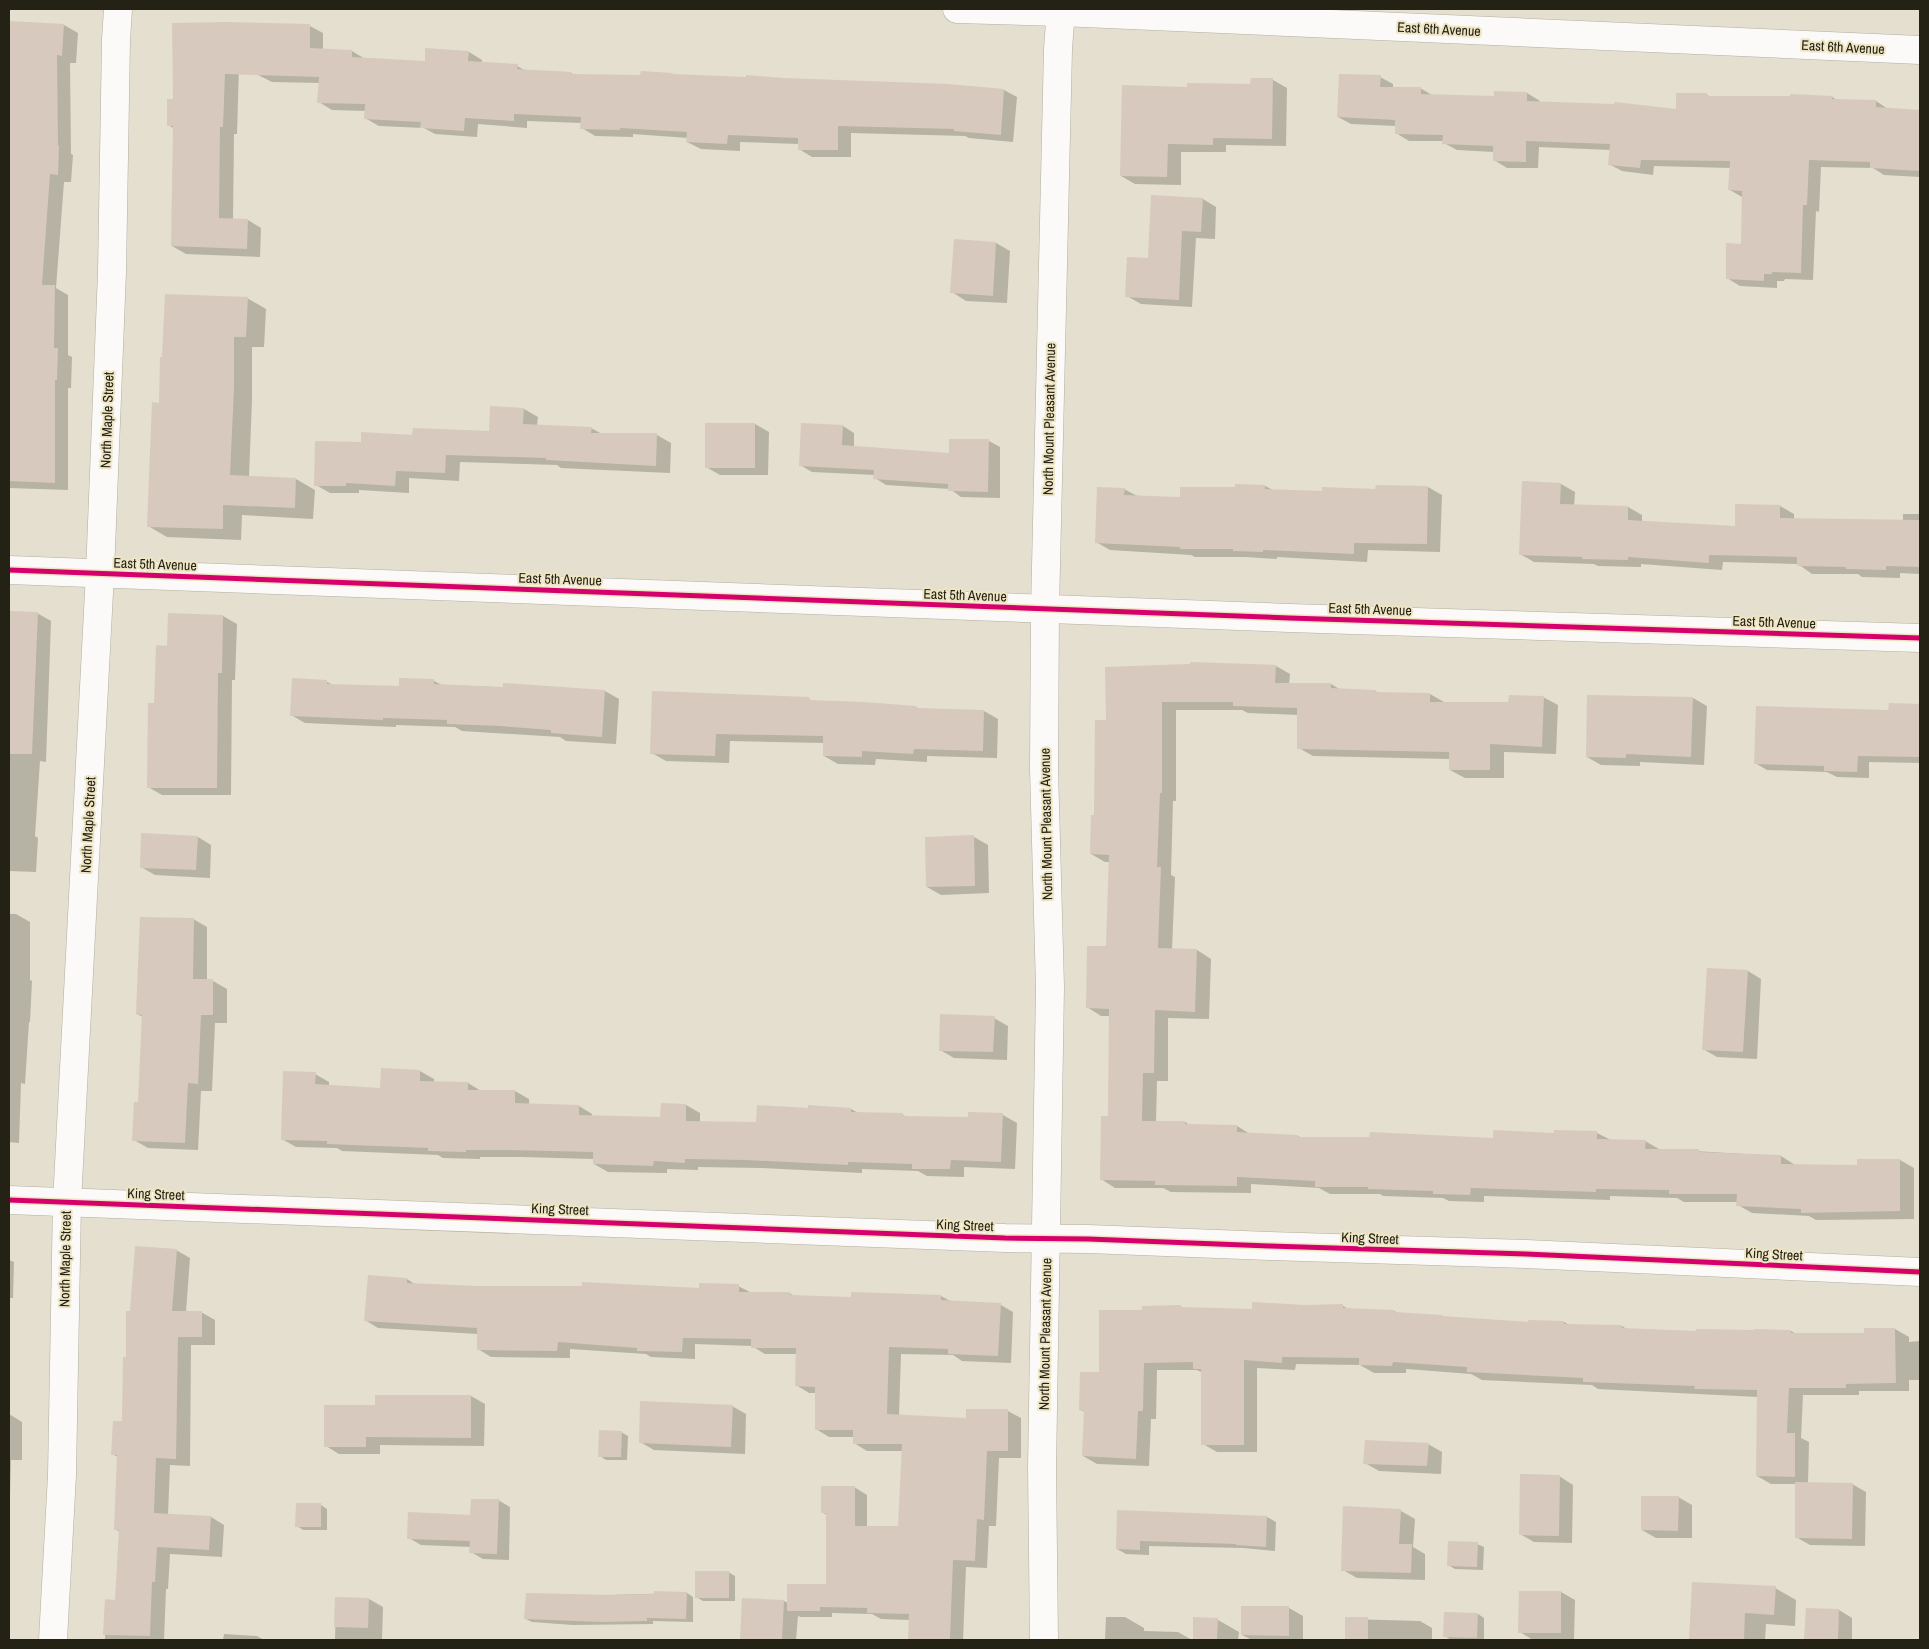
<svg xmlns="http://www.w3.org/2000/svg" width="1929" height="1649" font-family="'Archivo Narrow',sans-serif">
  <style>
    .shadow { fill: #0003 }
    .building { fill: #d7c9bd }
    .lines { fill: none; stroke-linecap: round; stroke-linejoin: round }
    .minor-casing { stroke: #b2aea0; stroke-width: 29 }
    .minor { stroke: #fbfaf8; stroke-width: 28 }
    .cycleway-casing { stroke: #eee5c4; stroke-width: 8 }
    .cycleway { stroke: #d6006c; stroke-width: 5 }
    .labels { text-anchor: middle; stroke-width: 4; stroke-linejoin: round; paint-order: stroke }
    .street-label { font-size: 14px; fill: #242115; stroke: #eee5c4 }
  </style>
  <rect width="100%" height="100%" fill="#e4dfce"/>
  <!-- shadow -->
  <g class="shadow">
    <path d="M9,23L64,25L78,33L76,63H70L71,154L73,155L71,182H64L56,288L68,295V355L72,357L71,388H68V490L9,488Z"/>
    <path d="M310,26L323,33V50L352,51L365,59L426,62L469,52L482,60V63L517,66L526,71L571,73L575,75L641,77L672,74L676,76L1004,90L1017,97L1013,142L969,138L965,136L851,133V157H812L799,149V144L740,142V151L701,149L687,142L688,138L633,134V137L595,136L582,128V123L527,121V128L478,124L477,137L435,134L424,128L379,126L365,118L366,111L332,110L319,102L320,83L272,82L258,75Z"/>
    <path d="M240,32L237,134H234L233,220H248L261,228L260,257L186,254L172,246L175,129L168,125Z"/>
    <path d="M1380,77L1393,84V88H1420L1432,95L1496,97L1527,93L1540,101L1539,102L1677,110L1707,95L1712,98L1832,97L1837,100L1876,101L1888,109L1920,111V177L1884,175L1873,168L1821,167L1819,212L1816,211L1813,280L1785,279L1784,281H1777V288L1740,286L1727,278L1742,245V197L1730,190L1731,168L1654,166L1653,175L1622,171L1609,164L1611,150L1539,147L1538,168H1507L1494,160V152L1457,150L1444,143V141H1409L1396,133V126L1351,124L1338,117Z"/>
    <path d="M1273,80L1287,88L1286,146L1226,145V152H1181V185L1135,184L1121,176L1189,89L1252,85Z"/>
    <path d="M1203,199L1216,207L1215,239L1196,238L1192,307L1141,304L1127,296L1149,259Z"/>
    <path d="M955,240L996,243L1010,251L1007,303L966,301L952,292Z"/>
    <path d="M247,298L266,309L264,347H252V400L249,477L296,479L315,490L313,519L242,515L241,540L167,537L148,526L161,404Z"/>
    <path d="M524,409L538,417L537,426L591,428L602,434L657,435L671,443L670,473L561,468L557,465L460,462L459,481L409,478V493L359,490V493H330L316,485L362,443L414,436L491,433Z"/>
    <path d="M755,424L769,432L768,475H720L706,467Z"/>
    <path d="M802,424L843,426L854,433V447L950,454L989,441L1000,447V498L961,497L950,489L886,485L875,478V475L812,472L800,465Z"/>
    <path d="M1523,482L1561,484L1575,492L1574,506L1628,507L1642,515V522L1736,528L1780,506L1794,514V519L1903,521V514H1920V574L1900,573V578L1862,577L1858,574H1812L1798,564L1723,562L1722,570L1641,564V567L1598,566L1594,564L1534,562L1520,554Z"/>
    <path d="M1265,486L1273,490L1324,492L1428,487L1442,495L1440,552L1368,550L1367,562L1277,557V559L1246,557H1195L1191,555L1110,550L1096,542L1124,489L1139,497L1181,498L1236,488Z"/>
    <path d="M9,612L37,613L51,621L46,762L40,761L35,836L38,838L36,872L9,871Z"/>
    <path d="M223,616L237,624L235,680H232L231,795H162L148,787L156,705L168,647Z"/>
    <path d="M1276,666L1290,674L1289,684H1331L1341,690L1375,691L1379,693L1430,694L1444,702L1510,703L1543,697L1558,705L1556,754L1504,752V778H1465L1450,770V759L1313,756L1299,748V715L1248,713L1242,710H1176V801H1173L1171,875L1175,877L1172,950H1197L1211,959L1209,1019L1168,1018V1081H1157L1156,1122H1185L1191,1126H1237L1250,1134L1298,1136L1301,1138L1494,1139L1555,1134V1132L1597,1133L1611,1140L1645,1141L1659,1149L1781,1156L1795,1165L1858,1167L1900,1160L1914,1168V1219L1816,1220L1809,1216L1752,1213L1738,1205V1202H1684L1677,1198L1610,1196V1200L1484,1196V1202L1449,1201L1443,1198L1383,1196L1380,1194H1330L1319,1188L1251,1184V1193L1171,1192L1163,1188H1115L1101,1179L1109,1118L1110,1016H1101L1087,1007L1107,948L1110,862H1105L1091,854L1108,721L1106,668Z"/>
    <path d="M400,680L434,681L442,685L605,691L619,699L616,744L566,741L560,737L462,731L455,727L396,725V727L305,723L291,715L327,682L333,685L400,688Z"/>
    <path d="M1693,698L1707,706L1704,765L1640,762V766L1601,765L1587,757Z"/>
    <path d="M809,699L814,702L916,707L919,709L984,711L998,719L997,758L927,756V762L876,759L875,765L838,764L824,756V743L730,741L729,763L666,761L652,753Z"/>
    <path d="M1890,705L1920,706V763L1869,762V778L1837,777L1827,772L1767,770L1755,763L1890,711Z"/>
    <path d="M198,837L211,845L210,878L155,875L141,867Z"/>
    <path d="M974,837L988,845L989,893L941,895L927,887Z"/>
    <path d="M9,914H16L30,922V980L32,981L30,1022H29L25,1084L21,1083L19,1143L9,1142Z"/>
    <path d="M193,919L207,927V981H213L227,989V1023H215L212,1091H201L198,1150L148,1148L134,1140L139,1104L143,1017L137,1014Z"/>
    <path d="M1748,971L1761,979L1757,1059L1717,1057L1703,1049Z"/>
    <path d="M994,1018L1008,1026L1007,1060L954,1058L940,1050Z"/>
    <path d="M420,1071L434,1079V1083H468L481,1091H515L529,1099V1105L579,1106L592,1114V1117L662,1118V1104L686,1105L700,1113V1123L757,1124L809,1110L851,1109L858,1113L903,1115L907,1117L969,1118L1003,1115L1017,1123L1015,1169L964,1167V1177L927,1176L918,1171L862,1169V1173L761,1168L698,1167V1170L667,1169V1173L608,1172L594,1164V1159L522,1157H480V1159L443,1158L438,1155L342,1151L337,1148L296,1147L282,1139L315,1074L329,1082V1086L382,1090Z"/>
    <path d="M176,1250L190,1258L186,1312H201L215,1320V1345H191L190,1466L170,1465L168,1515L211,1517L224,1525L222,1557L170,1554L168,1589H166L164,1640H105L106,1601H116L120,1532L115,1529L118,1457L112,1454L123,1423L132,1312Z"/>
    <path d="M9,1260L14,1262L13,1298H9Z"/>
    <path d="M407,1279L416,1285L478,1287L700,1290L738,1286L752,1293H789L794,1296L852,1298L941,1296L952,1302L1001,1305L1013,1312L1011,1363L962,1361L953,1355L901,1354L899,1416L967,1419L968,1410L1008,1411L1021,1418V1458H999L996,1526H989L987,1568L966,1567L963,1640H909L910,1620L881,1619L872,1614L832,1613V1617H801L798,1616L796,1640L742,1639L784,1601L788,1603L827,1585V1515L822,1512L854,1487L867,1495V1527H899L903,1451H867L854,1443V1437H829L816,1429V1393H809L796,1385L797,1354H765L752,1346L695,1344V1359L651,1357L646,1354L570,1349V1358L491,1357L478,1349V1334L378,1328L365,1320Z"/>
    <path d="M1305,1306H1343L1350,1310L1394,1311L1398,1313L1529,1324V1322H1564L1569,1325L1622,1326L1628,1330L1698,1332L1791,1331L1796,1334H1865L1895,1329L1909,1337V1342L1920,1341V1380H1909V1391H1859V1395H1803L1801,1438L1809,1442L1808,1484H1852L1866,1492L1865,1546L1810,1545L1796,1537V1484H1771L1757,1476L1758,1397L1598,1389L1592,1385L1482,1380L1471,1374L1406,1369V1373H1374L1360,1365L1296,1364L1295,1370L1257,1368V1452H1217L1203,1444V1373L1197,1370H1157L1156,1419H1151L1149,1466L1097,1464L1083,1456L1085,1412L1080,1410L1100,1373L1144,1312L1180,1307L1184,1309L1253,1310Z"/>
    <path d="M471,1396L485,1404L484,1446L380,1445V1454H339L326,1446L377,1406Z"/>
    <path d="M732,1406L746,1414L745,1454L654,1450L640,1442Z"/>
    <path d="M9,1414L22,1422V1460H11L9,1533Z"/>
    <path d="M621,1432L628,1436L627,1460H606L600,1456Z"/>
    <path d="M1428,1444L1442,1452L1441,1474L1379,1471L1365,1463Z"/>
    <path d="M1559,1476L1573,1485L1572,1543L1534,1542L1520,1534Z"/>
    <path d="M1678,1497L1692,1505V1538H1656L1642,1530Z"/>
    <path d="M498,1500L510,1507L509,1560L483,1559L471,1552V1547L421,1545L409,1538L472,1516Z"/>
    <path d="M321,1505L327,1509V1530H303L297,1526Z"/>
    <path d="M1401,1511L1415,1519L1413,1547L1425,1554V1580L1357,1578L1343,1570Z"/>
    <path d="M1118,1512L1267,1517L1276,1522L1275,1551L1243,1548L1149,1546V1555L1126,1554L1117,1549Z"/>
    <path d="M1477,1544L1484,1547L1483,1570L1455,1569L1448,1565Z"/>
    <path d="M728,1572L735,1576V1601H703L696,1597Z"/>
    <path d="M1693,1583L1775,1588L1796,1600L1795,1626L1766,1624L1765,1640H1690Z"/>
    <path d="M1561,1592L1575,1600L1574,1640H1533L1520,1632Z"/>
    <path d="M687,1593L693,1597V1622L653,1621V1624L573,1625L532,1622L526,1619L567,1596Z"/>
    <path d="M336,1598L369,1599L383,1607L382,1640H335Z"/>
    <path d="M1242,1607L1289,1608L1303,1616V1640H1252L1242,1635Z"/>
    <path d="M1807,1609L1839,1610L1852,1618V1640H1806Z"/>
    <path d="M1478,1614L1484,1618V1640H1451L1445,1636Z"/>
    <path d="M1106,1617H1125L1144,1628V1631L1178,1632L1192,1640H1105Z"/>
    <path d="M1195,1619L1218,1620L1239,1632L1238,1640H1194Z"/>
    <path d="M1347,1619L1420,1621L1432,1628V1640H1347Z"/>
    <path d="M224,1634L257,1636L264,1640H223Z"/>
  </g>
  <!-- building -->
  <g class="building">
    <path d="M9,21L64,24L62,56L57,55L58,145L59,146L58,175L50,174L42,285H55L54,348H58L57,380H55V483L9,481Z"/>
    <path d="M227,22L310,24V48L352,50V57L425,61V48L469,51L468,61L518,64L517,69L571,72V74L640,75L641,71L673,73L672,74L746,77V75L783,78L948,84L1004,89L1001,135L954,131V129L838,126V150H798V138L728,135L727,144L686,142L687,132L620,128V130L580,129L581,117L514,114V121L465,118L464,131L420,128L421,122L364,119L365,104L317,103L319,77L225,74L223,127H220L219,218L248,219L247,249L171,246L173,126H167V99H173L172,23Z"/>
    <path d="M1339,74L1381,75L1380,87H1421V94L1494,96V91L1527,92V101L1614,104L1615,102L1676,109V93H1707V96H1790V94L1833,96L1832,99L1876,100V107L1920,110V171L1870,168V162L1809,160L1807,205H1803L1801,273L1772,272V274H1764V281L1726,279V243L1741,244L1742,191L1728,190L1730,161L1641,160L1640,168L1608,165L1610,144L1526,141V162L1493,161V146L1442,144L1443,135L1395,134V120L1337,117Z"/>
    <path d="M1251,78H1273L1272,139L1213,138V145L1168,144L1167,177L1120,176L1122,85L1187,87V83L1250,84Z"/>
    <path d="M1151,195L1203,198L1201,232L1182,231L1179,300L1125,297L1127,257L1148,258Z"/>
    <path d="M954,239L996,242L993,296L950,293Z"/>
    <path d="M165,294L248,297L246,337H234V389L230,475L296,478L295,508L223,505V529L147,527L152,402L159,403L160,357H162Z"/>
    <path d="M490,406L524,408L523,424L592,427L591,433H657L656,466L546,460V458L446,455L445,473L396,471L395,486L346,483V486H314L315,441L361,442V432L412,435L413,428L489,431Z"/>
    <rect x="705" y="423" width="50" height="45"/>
    <path d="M801,423L843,425L842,445L949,453V439H989L988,492L948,491V484L873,479L874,470L799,466Z"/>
    <path d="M1522,481L1561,483L1560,504L1628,506V520L1735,526V504L1780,505V518L1920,520V567L1886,566V570L1846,569V567L1797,566V557L1709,555V563L1628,557V560L1582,559V557L1519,555Z"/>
    <path d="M1235,484L1265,485V489L1322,491V487L1375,489L1376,485L1428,486L1427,544L1354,543V554L1263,550V552L1233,551V549H1180V547L1095,543L1097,487L1125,488L1124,495L1180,497V487H1235Z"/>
    <path d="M9,611L38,612L32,754H9Z"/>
    <path d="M168,613L223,615L222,673H218L217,788H147L148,703H154L156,645L167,646Z"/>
    <path d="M1190,662L1276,665L1275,683H1331V688L1376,690L1375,692L1430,693V702H1508L1509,695L1544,696L1542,747L1490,744V770H1449V752L1297,749V708L1233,706V702H1162V793H1160L1157,867H1161L1158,948L1197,949L1195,1012L1155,1010L1154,1073H1143L1142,1121H1185V1124L1237,1125V1132L1298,1135V1137H1369L1370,1132L1493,1138V1130L1554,1133V1130L1597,1131V1139L1646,1140L1645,1149H1699V1152L1781,1155V1164L1857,1165V1159H1900V1211L1801,1213V1209L1736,1206L1737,1194H1669V1190L1596,1189V1192L1471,1188L1470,1195L1433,1194V1191L1368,1189V1187H1315V1181L1237,1177V1186L1155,1185V1181L1100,1180L1101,1116H1108L1109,1009L1086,1008L1087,946H1106L1109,855L1090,854L1091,815H1094L1095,720H1106L1105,667L1190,664Z"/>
    <path d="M292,678L327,680V684L399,686V678L434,679V684L503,687V683L605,690L602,737L551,733V730L500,726L447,724V720L383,718V720L290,716Z"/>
    <path d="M652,691L809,697V700L864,702L916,706V708L984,710L983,751L914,749L913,754L862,751V757L823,756V736L716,734L715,756L650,754Z"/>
    <path d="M1587,695L1693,697L1691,757L1626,754V758L1586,757Z"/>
    <path d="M1889,703L1920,704V757L1858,756L1857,772L1824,771V766L1754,764L1756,706L1888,710Z"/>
    <path d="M141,833L198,836L196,870L140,868Z"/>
    <path d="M974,835L975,886L926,887L925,837Z"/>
    <path d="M140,917L194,918L193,979H213V1015H201L198,1084L188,1083L185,1143L132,1141L134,1102H138L142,1015L136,1014Z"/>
    <path d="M1707,968L1748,970L1743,1052L1702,1050Z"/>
    <path d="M940,1014L995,1016L993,1052L939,1051Z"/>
    <path d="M381,1068L420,1070V1081L468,1082V1090H515V1103L579,1105V1115L660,1117L661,1103L686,1104V1121L756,1122L757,1105L808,1108V1105L851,1108V1112L903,1113V1116L968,1117V1112L1003,1113L1001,1162L951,1160L950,1169H912V1164L848,1162V1165L746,1160L685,1159V1163L654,1161L653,1166L593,1164V1152L508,1150H466V1152L428,1151V1148L327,1144V1141L281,1140L283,1071L316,1072L315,1084L380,1088Z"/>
    <path d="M135,1246L177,1249L172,1311H202V1337H178L176,1459L156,1458L154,1513L211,1516L209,1550L157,1547L155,1582H152L150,1636L103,1635L105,1599L115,1600L119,1530H114L117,1455H111L113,1421H122L123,1357H126V1311H130Z"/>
    <path d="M368,1275L407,1278V1283L478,1286H582V1282L699,1288V1283L739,1284V1292H790V1295L851,1297V1292L941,1295V1300L1001,1303L998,1356L948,1354V1349L889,1347L887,1414L966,1418V1409H1008V1451H987L984,1520L977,1519L975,1561L953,1560L950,1640H908L909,1614L867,1613V1608L820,1607V1611H787V1584H826V1513H821V1486H855V1526H898L902,1444H853V1430H815V1387L795,1386L796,1348H751V1339L683,1338L682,1352L637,1351V1348L558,1342L557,1351L477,1350V1328L364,1321Z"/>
    <path d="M1252,1302L1305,1305L1343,1304V1308L1394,1310V1312L1442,1315V1316L1528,1322V1320L1564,1321V1324L1622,1325V1328L1696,1331V1329L1754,1330V1329L1791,1330V1333H1864V1328H1895L1896,1383L1846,1384V1388H1789L1787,1433H1795V1477L1756,1476L1757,1390L1694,1389L1695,1386L1583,1382V1378L1467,1372V1367L1393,1362L1392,1366L1359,1365V1358L1282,1357V1363L1244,1360V1445H1201V1369H1193V1362L1144,1363L1143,1411H1138L1136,1459L1082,1456L1084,1411L1079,1410L1080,1372H1099V1310H1142V1306L1181,1305V1307L1252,1309Z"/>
    <path d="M375,1395H471V1438L366,1437V1447H324V1405H375Z"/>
    <path d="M640,1401L733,1405L731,1447L639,1443Z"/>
    <path d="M599,1430L622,1431L621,1457H598Z"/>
    <path d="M1365,1440L1429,1443L1427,1466L1363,1464Z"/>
    <path d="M1520,1474L1560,1475L1559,1536L1519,1535Z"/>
    <path d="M1795,1482L1853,1483L1852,1539L1795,1538Z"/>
    <path d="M1641,1496H1679L1678,1531L1641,1530Z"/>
    <path d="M471,1499H499L497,1554L469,1553L470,1541L407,1539L408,1512L470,1515Z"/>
    <path d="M296,1503H321V1527H295Z"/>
    <path d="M1343,1506L1401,1509L1399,1544H1412L1411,1573L1341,1571Z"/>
    <path d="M1117,1510L1267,1516L1266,1547L1236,1545V1544L1140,1541V1550L1116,1549Z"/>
    <path d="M1448,1541L1478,1542L1477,1567L1447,1566Z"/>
    <rect x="695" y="1571" width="34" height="27"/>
    <path d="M1692,1582L1776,1586L1774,1615L1745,1613L1744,1640H1689Z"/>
    <path d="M654,1591L687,1592L686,1619L647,1618V1621L602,1622L524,1619L526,1593L613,1595L654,1594Z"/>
    <path d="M1519,1591H1561V1633H1518Z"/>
    <path d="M335,1597L369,1598L368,1628L334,1627Z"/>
    <path d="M742,1598L784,1600L782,1640H740Z"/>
    <path d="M1241,1606H1289V1636L1241,1635Z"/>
    <path d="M1806,1608L1839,1609L1838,1640H1804Z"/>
    <path d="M1444,1612L1478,1613L1477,1638L1443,1637Z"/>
    <path d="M1193,1617L1218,1618L1217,1640H1193Z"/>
    <rect x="1345" y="1617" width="23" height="23"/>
  </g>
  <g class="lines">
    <defs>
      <g id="minor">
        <path d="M957,9L1061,12L1920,50"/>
        <path d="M9,570L1289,618L1920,638"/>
        <path d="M9,1200L1005,1238L1088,1239L1269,1246L1526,1254L1920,1272"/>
        <path d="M53,1640L62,1475L67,1202L100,573L112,272L116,40L118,9"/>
        <path d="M1044,1640L1042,1468L1050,987L1044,769L1045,609L1058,49L1061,9"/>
      </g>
    </defs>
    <!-- minor casing -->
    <use href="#minor" class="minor-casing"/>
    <!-- minor -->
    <use href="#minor" class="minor"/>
    <defs>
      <g id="cycleway">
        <path d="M9,570L1289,618L1920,638"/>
        <path d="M9,1200L1005,1238L1088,1239L1269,1246L1526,1254L1920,1272"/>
      </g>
    </defs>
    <!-- cycleway casing -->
    <use href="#cycleway" class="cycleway-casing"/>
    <!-- cycleway -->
    <use href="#cycleway" class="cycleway"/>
  </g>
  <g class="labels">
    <!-- street labels -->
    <g class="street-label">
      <text transform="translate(1439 29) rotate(3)" y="5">East 6th Avenue</text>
      <text transform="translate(1843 47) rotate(3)" y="5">East 6th Avenue</text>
      <text transform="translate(1049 419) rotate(-89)" y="5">North Mount Pleasant Avenue</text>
      <text transform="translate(107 420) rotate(-88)" y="5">North Maple Street</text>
      <text transform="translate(155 564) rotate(2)" y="5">East 5th Avenue</text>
      <text transform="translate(560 579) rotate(2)" y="5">East 5th Avenue</text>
      <text transform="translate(965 595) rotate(2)" y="5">East 5th Avenue</text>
      <text transform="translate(1370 609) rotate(2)" y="5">East 5th Avenue</text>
      <text transform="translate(1774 622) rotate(2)" y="5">East 5th Avenue</text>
      <text transform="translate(1046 824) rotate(-91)" y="5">North Mount Pleasant Avenue</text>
      <text transform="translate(88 825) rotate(-87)" y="5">North Maple Street</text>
      <text transform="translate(156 1194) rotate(2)" y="5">King Street</text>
      <text transform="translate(560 1209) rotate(2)" y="5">King Street</text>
      <text transform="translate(965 1225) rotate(2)" y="5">King Street</text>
      <text transform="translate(1370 1238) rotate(2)" y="5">King Street</text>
      <text transform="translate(1774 1254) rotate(3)" y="5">King Street</text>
      <text transform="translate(65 1259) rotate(-89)" y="5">North Maple Street</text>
      <text transform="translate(1045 1334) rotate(-89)" y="5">North Mount Pleasant Avenue</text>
    </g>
  </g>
  <!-- border -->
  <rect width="1929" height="1649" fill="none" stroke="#242115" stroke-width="20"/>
</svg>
